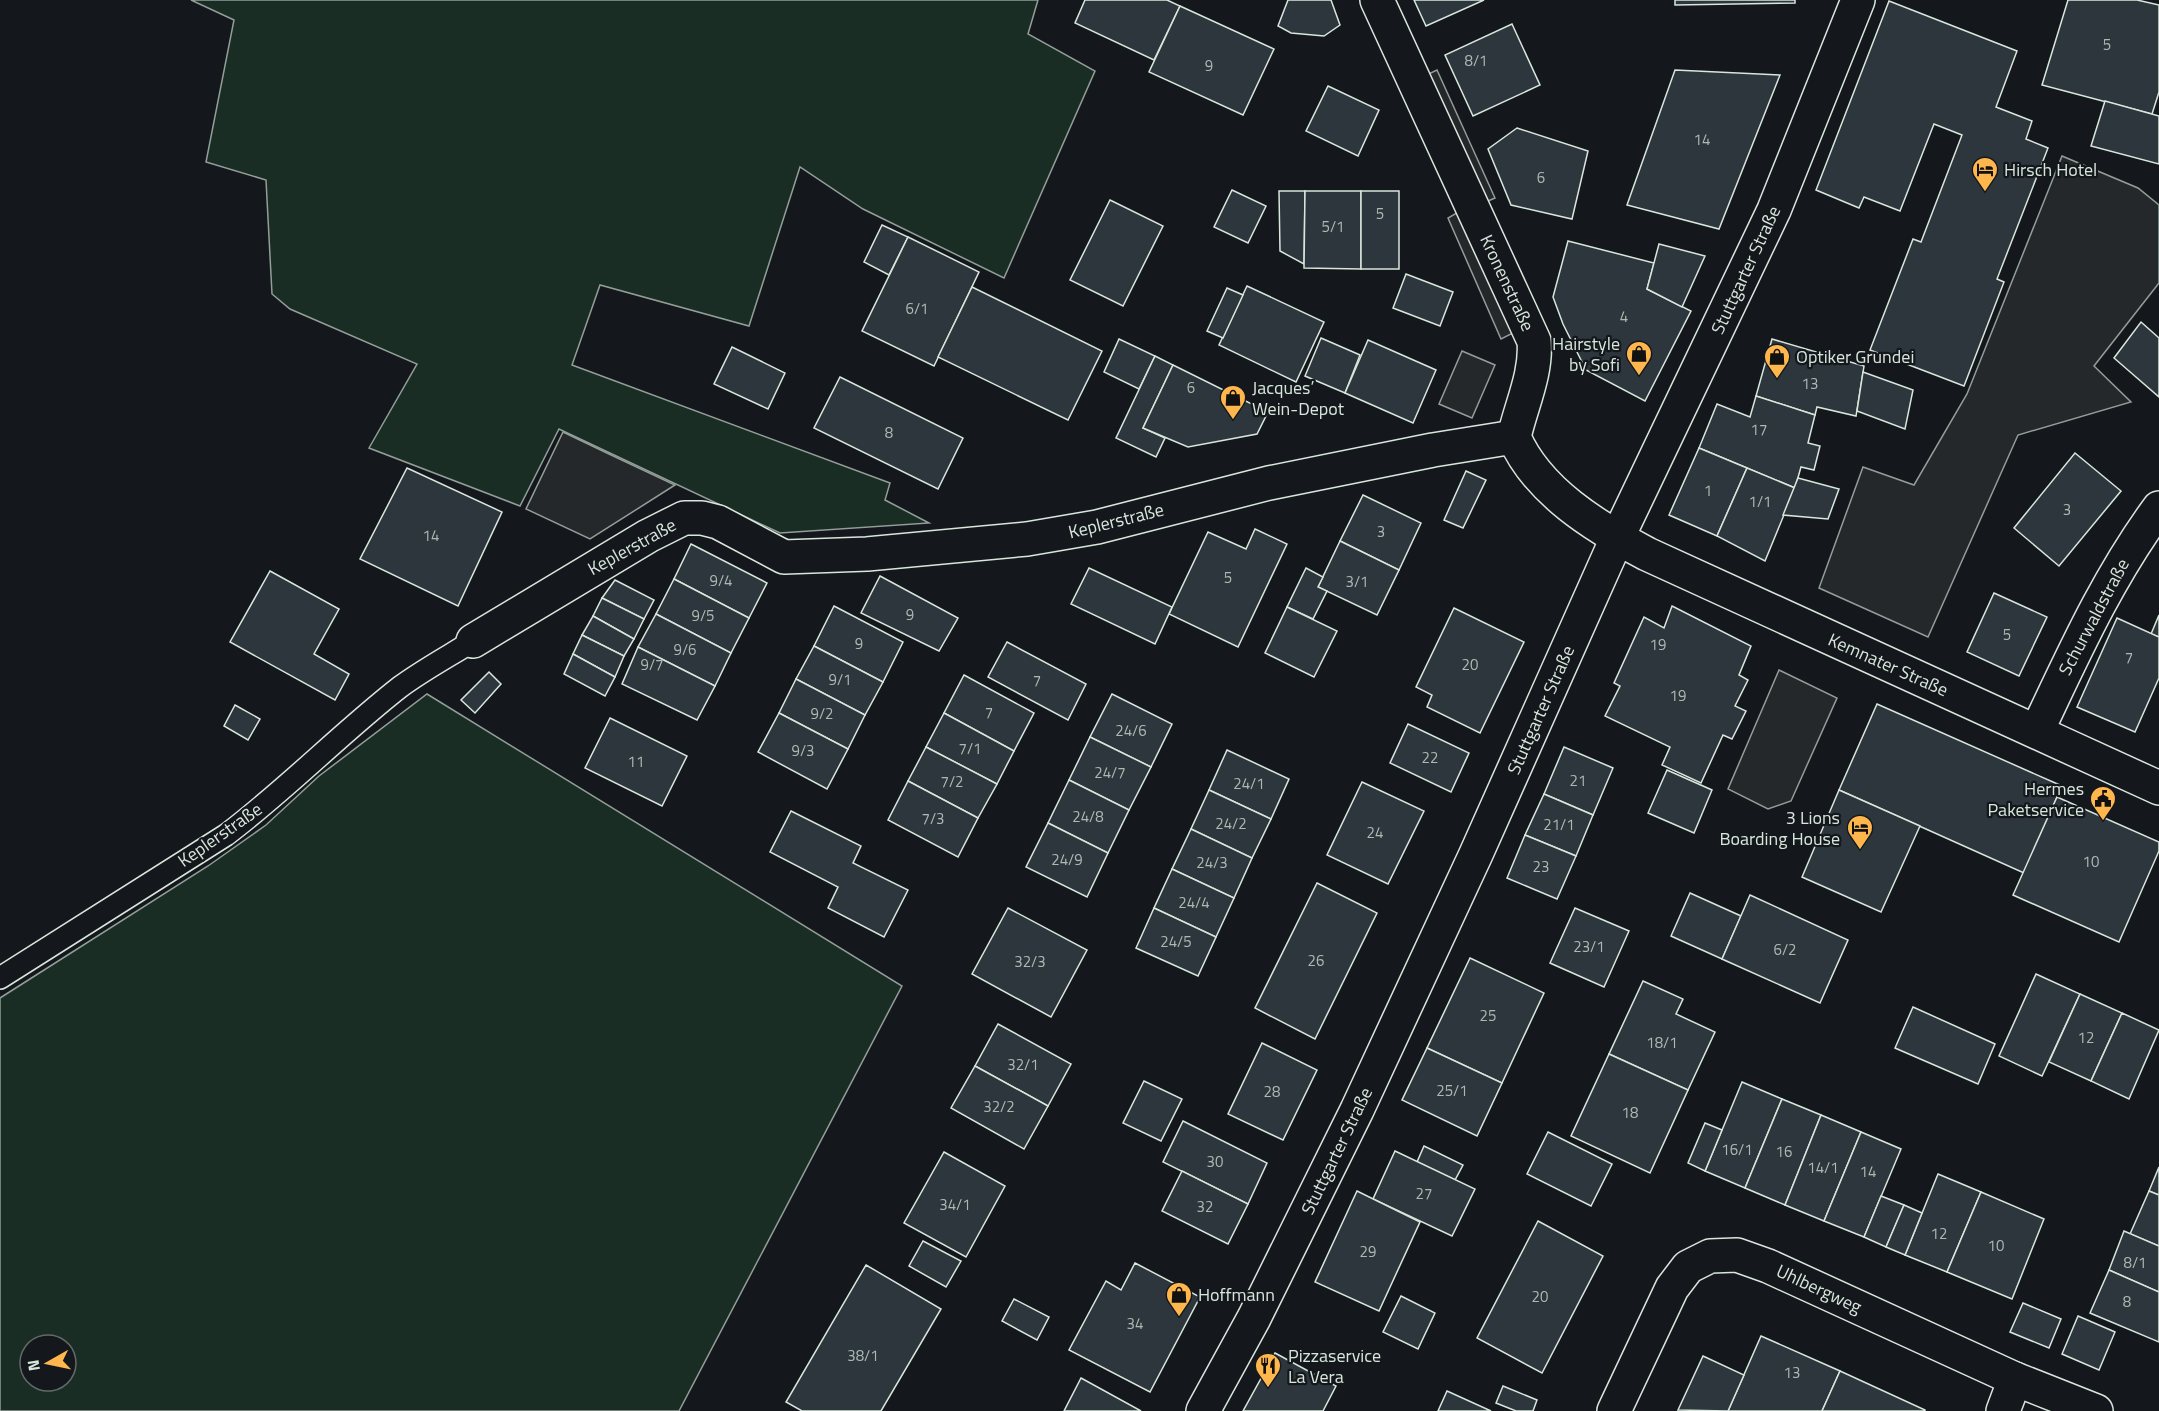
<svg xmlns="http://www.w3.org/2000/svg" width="2159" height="1411" font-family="'Titillium Web',sans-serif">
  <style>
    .green { fill: #1a2d24; stroke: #939e99; stroke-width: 1.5; fill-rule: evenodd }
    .parking { fill: #24282b; stroke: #939e99; stroke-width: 1.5 }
    .building { fill: #2c363c; stroke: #d8e6dc; stroke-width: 1.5 }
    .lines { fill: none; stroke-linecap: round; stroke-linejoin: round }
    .lane-casing { stroke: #d8e6dc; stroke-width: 24 }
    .street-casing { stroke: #d8e6dc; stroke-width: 36 }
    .secondary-casing { stroke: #d8e6dc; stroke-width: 36 }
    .lane { stroke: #14181c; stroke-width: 21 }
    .street { stroke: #14181c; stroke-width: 33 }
    .secondary { stroke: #14181c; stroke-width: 33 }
    .labels { text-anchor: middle; stroke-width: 4.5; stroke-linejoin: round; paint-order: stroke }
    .number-label { font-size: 15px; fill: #adbab4 }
    .poi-label { font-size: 18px; fill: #d8e6dc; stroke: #14181c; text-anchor: start }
    .street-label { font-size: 18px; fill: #d8e6dc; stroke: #14181c }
  </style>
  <rect width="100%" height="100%" fill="#14181c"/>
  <!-- green -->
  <g class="green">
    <path d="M191,0H1038L1028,34L1095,71L1004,278L863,209L800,167L749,326L600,285L572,365L890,483L885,500L929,523L780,533L559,429L520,506L369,448L417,364L290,309L272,294L266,180L206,162L234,20Z"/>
    <path d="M427,694L902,986L679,1411H0V998L208,866L266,825L319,776ZM30,1345H66V1381H30Z"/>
  </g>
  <!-- parking -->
  <g class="parking">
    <path d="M1437,70L1495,198L1481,204L1424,76Z"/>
    <path d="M2062,156L2138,188L2159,205V283L2094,366L2131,402L2018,435L1928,637L1819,588L1863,467L1914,485L1967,394Z"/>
    <path d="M1460,211L1515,332L1501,339L1448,218Z"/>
    <path d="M1462,351L1495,365L1472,418L1439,404Z"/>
    <path d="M563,432L609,454L675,485L590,539L526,509Z"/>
    <path d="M1779,670L1837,698L1791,801L1768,809L1728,789Z"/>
  </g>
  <!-- building -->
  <g class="building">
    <path d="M1085,0H1167L1180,6L1154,60L1075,23Z"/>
    <path d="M1288,0H1331L1340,25L1324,36L1291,33L1278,26Z"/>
    <path d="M1414,0H1484L1426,26Z"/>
    <path d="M1675,0H1795V3L1675,5Z"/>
    <path d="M2068,0H2137L2159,5V92L2152,114L2042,85Z"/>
    <path d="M1889,1L2017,51L1996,107L2032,121L2026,139L2048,148L1997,279L2004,282L1964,386L1870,350L1913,239L1921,242L1962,135L1934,124L1900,211L1864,197L1859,208L1816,190Z"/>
    <path d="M1180,6L1274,49L1243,115L1149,72Z"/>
    <path d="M1512,24L1540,85L1473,116L1445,55Z"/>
    <path d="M1675,70L1780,75L1719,229L1627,205Z"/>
    <path d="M1328,86L1379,110L1358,156L1306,131Z"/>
    <path d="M2105,101L2159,116V164L2091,146Z"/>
    <path d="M1517,128L1588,151L1572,219L1511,205L1488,149Z"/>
    <path d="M1232,190L1266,206L1248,243L1214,227Z"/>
    <path d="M1279,191H1305L1304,264L1280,251Z"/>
    <path d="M1305,191H1361V269L1304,268Z"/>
    <rect x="1361" y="191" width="38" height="78"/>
    <path d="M1110,200L1163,226L1123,306L1070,280Z"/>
    <path d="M882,225L908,237L889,275L864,262Z"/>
    <path d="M908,237L979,272L934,366L862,331Z"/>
    <path d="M1568,241L1654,263L1647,289L1691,311L1645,401L1586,370L1563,324L1553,297Z"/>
    <path d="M1659,244L1705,256L1682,307L1647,289Z"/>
    <path d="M1406,274L1453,292L1440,326L1393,308Z"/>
    <path d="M1247,286L1324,322L1296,382L1219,345Z"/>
    <path d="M972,287L1102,351L1068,420L938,357Z"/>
    <path d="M1227,288L1243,295L1223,338L1207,331Z"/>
    <path d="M2141,322L2159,338V397L2114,358Z"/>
    <path d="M1321,338L1360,355L1345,393L1305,376Z"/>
    <path d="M1119,339L1155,356L1139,389L1104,372Z"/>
    <path d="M1772,339L1864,366L1856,416L1817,407L1815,415L1756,396Z"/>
    <path d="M1368,340L1436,370L1413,423L1345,393Z"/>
    <path d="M732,347L785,373L768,409L714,384Z"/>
    <path d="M1155,356L1173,365L1143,428L1165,438L1156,457L1116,438Z"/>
    <path d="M1173,365L1268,412L1257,434L1188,447L1143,428Z"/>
    <path d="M1863,372L1913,390L1905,429L1857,411Z"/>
    <path d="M840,377L963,438L938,489L814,428Z"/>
    <path d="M1756,396L1815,415L1808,443L1820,446L1814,470L1801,467L1795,488L1699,448L1717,404L1750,417Z"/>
    <path d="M1699,448L1747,468L1717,536L1669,515Z"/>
    <path d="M2075,453L2121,491L2059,566L2014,528Z"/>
    <path d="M407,468L502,512L458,606L360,559Z"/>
    <path d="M1747,468L1795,488L1765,561L1717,536Z"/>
    <path d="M1466,471L1486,480L1463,528L1444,520Z"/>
    <path d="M1798,478L1839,489L1828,519L1783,515Z"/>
    <path d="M1363,495L1421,523L1399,570L1340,541Z"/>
    <path d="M1255,529L1287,544L1238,647L1169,614L1208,532L1246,549Z"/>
    <path d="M1340,541L1399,570L1377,615L1318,587Z"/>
    <path d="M691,544L767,583L749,618L674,579Z"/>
    <path d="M1089,568L1172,607L1155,644L1071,604Z"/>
    <path d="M1306,568L1323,577L1318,587L1327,591L1313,619L1287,607Z"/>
    <path d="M270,571L339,609L314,654L349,674L335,700L230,642Z"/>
    <path d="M880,576L958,618L939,651L861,613Z"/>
    <path d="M674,579L749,618L731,653L656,614Z"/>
    <path d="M615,580L654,600L644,619L602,598Z"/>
    <path d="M1994,593L2047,617L2019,676L1967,652Z"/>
    <path d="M602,598L644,619L634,639L593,616Z"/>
    <path d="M834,606L903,642L883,682L814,646Z"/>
    <path d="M1672,606L1751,646L1739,675L1748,680L1735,706L1746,711L1732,739L1723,735L1701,783L1662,765L1670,747L1605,716L1620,686L1614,683L1644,617L1664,628Z"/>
    <path d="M1287,607L1337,631L1314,677L1265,653Z"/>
    <path d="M1454,608L1524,642L1480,733L1427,707L1432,695L1416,687Z"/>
    <path d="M656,614L731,653L715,686L638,647Z"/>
    <path d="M2159,615V637L2151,634Z"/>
    <path d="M593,616L634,639L624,656L582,635Z"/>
    <path d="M2117,618L2159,637V678L2135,732L2077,707Z"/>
    <path d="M582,635L624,656L615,677L573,654Z"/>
    <path d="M1007,642L1086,684L1068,720L988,677Z"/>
    <path d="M814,646L883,682L865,715L796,679Z"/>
    <path d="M638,647L715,686L697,720L622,684Z"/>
    <path d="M573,654L615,677L605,696L564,674Z"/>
    <path d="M489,672L501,684L475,713L461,700Z"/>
    <path d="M964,675L1034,713L1014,751L944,713Z"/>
    <path d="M796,679L865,715L848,749L779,713Z"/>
    <path d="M1112,694L1172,724L1151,767L1090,737Z"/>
    <path d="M1877,704L2062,786L2024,873L1839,790Z"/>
    <path d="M235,705L260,719L248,740L224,726Z"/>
    <path d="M779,713L848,749L827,789L758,752Z"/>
    <path d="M944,713L1014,751L997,784L926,747Z"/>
    <path d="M610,718L687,756L662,806L585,768Z"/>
    <path d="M1408,724L1469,753L1451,792L1390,763Z"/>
    <path d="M1090,737L1151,767L1129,810L1069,780Z"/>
    <path d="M926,747L997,784L978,818L908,781Z"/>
    <path d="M1564,747L1613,768L1593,815L1544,794Z"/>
    <path d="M1227,750L1289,779L1271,819L1209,790Z"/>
    <path d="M1667,770L1712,790L1694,833L1648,813Z"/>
    <path d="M1069,780L1129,810L1108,853L1048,823Z"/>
    <path d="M908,781L978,818L958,857L888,820Z"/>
    <path d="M1362,782L1424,811L1388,884L1327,855Z"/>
    <path d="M1209,790L1271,819L1252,858L1191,829Z"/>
    <path d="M1839,790L1920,826L1881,912L1802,877Z"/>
    <path d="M1544,794L1593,815L1576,856L1525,835Z"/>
    <path d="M2057,797L2159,842V851L2119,942L2013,895Z"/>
    <path d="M791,811L861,846L853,863L908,890L884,937L828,908L838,887L770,852Z"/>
    <path d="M1048,823L1108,853L1087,897L1026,867Z"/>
    <path d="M1191,829L1252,858L1234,898L1172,869Z"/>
    <path d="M1525,835L1576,856L1557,899L1507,878Z"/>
    <path d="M1172,869L1234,898L1216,937L1154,908Z"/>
    <path d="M1317,883L1377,913L1315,1039L1255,1008Z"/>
    <path d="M1690,893L1741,916L1722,959L1671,936Z"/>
    <path d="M1750,895L1848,940L1820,1003L1722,959Z"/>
    <path d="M1008,908L1087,950L1051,1017L972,974Z"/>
    <path d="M1154,908L1216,937L1198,976L1136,948Z"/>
    <path d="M1575,908L1629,931L1604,987L1550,963Z"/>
    <path d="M1470,958L1544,993L1502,1083L1427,1048Z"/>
    <path d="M2036,974L2080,994L2042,1076L1999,1056Z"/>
    <path d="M1643,981L1683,999L1676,1014L1715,1032L1688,1090L1609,1054Z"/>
    <path d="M2080,994L2122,1013L2091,1081L2049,1062Z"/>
    <path d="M1913,1007L1995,1044L1978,1084L1895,1048Z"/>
    <path d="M2122,1013L2159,1030L2129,1099L2091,1081Z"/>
    <path d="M998,1024L1071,1064L1048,1106L975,1066Z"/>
    <path d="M1262,1043L1317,1070L1283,1140L1228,1114Z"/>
    <path d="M1427,1048L1502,1083L1477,1136L1402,1100Z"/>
    <path d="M1609,1054L1688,1090L1650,1173L1571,1136Z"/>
    <path d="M975,1066L1048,1106L1024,1149L951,1108Z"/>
    <path d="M1144,1081L1182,1099L1161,1141L1123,1123Z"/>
    <path d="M1742,1082L1782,1099L1745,1188L1705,1171Z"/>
    <path d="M1782,1099L1821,1115L1785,1205L1745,1188Z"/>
    <path d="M1821,1115L1861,1132L1824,1221L1785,1205Z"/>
    <path d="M1183,1121L1267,1163L1248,1204L1163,1162Z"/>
    <path d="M1705,1123L1722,1130L1705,1171L1688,1163Z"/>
    <path d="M1548,1132L1612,1164L1591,1206L1527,1174Z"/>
    <path d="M1861,1132L1901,1149L1864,1237L1824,1221Z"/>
    <path d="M1424,1146L1463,1165L1455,1180L1417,1162Z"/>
    <path d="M1395,1151L1475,1189L1452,1236L1373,1199Z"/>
    <path d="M944,1152L1005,1186L966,1257L904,1223Z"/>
    <path d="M2159,1167V1195L2149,1191Z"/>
    <path d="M1182,1171L1248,1204L1228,1244L1162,1211Z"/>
    <path d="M1938,1174L1981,1192L1947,1272L1905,1255Z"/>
    <path d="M1357,1191L1420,1222L1379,1311L1315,1282Z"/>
    <path d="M2149,1191L2159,1195V1246L2130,1234Z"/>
    <path d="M1981,1192L2044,1219L2012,1299L1947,1272Z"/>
    <path d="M1881,1196L1904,1205L1886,1247L1864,1237Z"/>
    <path d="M1904,1205L1922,1213L1905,1255L1886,1247Z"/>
    <path d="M1538,1221L1603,1256L1542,1373L1477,1338Z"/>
    <path d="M2124,1231L2159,1246V1292L2109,1270Z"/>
    <path d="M923,1241L961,1261L946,1287L909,1266Z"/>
    <path d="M1135,1263L1200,1297L1150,1392L1069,1350L1106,1281L1121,1290Z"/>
    <path d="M866,1265L941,1309L881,1411H802L786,1402Z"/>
    <path d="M2109,1270L2159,1292V1342L2090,1313Z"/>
    <path d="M1401,1296L1435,1313L1418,1349L1383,1332Z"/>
    <path d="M1014,1299L1049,1317L1037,1340L1002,1321Z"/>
    <path d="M2023,1303L2061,1319L2049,1348L2010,1332Z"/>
    <path d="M2078,1316L2115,1332L2099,1370L2062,1354Z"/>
    <path d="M1761,1336L1840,1371L1822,1411H1728Z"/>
    <path d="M1275,1353L1336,1386L1323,1411H1243Z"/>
    <path d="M1703,1356L1744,1375L1728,1411L1678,1410Z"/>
    <path d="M1840,1371L1925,1410V1411H1822Z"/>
    <path d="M1081,1378L1141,1411H1064Z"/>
    <path d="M1503,1386L1537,1400L1533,1411H1516L1496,1403Z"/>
    <path d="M1447,1391L1491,1411H1438Z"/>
  </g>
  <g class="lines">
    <defs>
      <path id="lane" d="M0,978L226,835C287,789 340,734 400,687C423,670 449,656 473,641"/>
      <g id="street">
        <path d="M1377,0L1534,341C1537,373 1521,406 1514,437C1537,491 1596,527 1647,554L2159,788"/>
        <path d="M473,641L648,536L684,518H702L718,522L784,557L867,554L1027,539L1097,527L1269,483L1433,450L1514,437"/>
        <path d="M2037,731C2074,653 2108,577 2159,508"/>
        <path d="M1614,1411L1672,1288L1688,1267L1710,1256L1737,1255L1768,1266L2015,1379L2096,1411"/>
        <path d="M2003,1411L2015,1379"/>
      </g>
      <path id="secondary" d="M1203,1411L1254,1318L1357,1110L1476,854L1614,545L1774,210L1858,0"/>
    </defs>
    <!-- lane casing -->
    <use href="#lane" class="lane-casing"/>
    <!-- street casing -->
    <use href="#street" class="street-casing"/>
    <!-- secondary casing -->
    <use href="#secondary" class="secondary-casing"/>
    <!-- lane -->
    <use href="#lane" class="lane"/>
    <!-- street -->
    <use href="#street" class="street"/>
    <!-- secondary -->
    <use href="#secondary" class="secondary"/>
  </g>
  <!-- icons -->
  <defs>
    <symbol id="hotel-pin" viewBox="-11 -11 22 30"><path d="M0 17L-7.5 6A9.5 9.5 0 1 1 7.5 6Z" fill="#ffb74d" stroke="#14181c"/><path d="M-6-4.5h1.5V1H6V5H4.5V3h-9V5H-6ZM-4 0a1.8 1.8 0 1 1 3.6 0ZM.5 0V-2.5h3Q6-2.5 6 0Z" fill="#111"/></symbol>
    <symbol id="shop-pin" viewBox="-11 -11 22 30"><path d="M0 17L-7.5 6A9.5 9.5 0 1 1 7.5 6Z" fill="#ffb74d" stroke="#14181c"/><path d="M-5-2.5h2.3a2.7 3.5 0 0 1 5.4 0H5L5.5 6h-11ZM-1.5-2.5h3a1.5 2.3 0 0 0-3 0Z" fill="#111"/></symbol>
    <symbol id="civic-pin" viewBox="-11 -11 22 30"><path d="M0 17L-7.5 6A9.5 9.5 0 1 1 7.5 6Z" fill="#ffb74d" stroke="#14181c"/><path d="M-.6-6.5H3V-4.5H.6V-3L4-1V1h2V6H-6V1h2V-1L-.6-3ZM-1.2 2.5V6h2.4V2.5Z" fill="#111"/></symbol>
    <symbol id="restaurant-pin" viewBox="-11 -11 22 30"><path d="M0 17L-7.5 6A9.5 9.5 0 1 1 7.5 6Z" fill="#ffb74d" stroke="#14181c"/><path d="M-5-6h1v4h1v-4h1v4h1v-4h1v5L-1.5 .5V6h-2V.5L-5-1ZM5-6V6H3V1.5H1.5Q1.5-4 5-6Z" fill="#111"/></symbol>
  </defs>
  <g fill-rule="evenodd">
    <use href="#hotel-pin" x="1970" y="155" width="30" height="40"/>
    <use href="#shop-pin" x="1624" y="339" width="30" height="40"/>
    <use href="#shop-pin" x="1762" y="342" width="30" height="40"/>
    <use href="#shop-pin" x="1218" y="383" width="30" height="40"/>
    <use href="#civic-pin" x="2088" y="784" width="30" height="40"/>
    <use href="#hotel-pin" x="1845" y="813" width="30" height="40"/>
    <use href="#shop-pin" x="1164" y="1280" width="30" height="40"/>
    <use href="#restaurant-pin" x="1253" y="1351" width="30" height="40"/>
  </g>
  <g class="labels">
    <!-- number labels -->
    <g class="number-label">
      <text x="2107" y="50">5</text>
      <text x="1476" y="66">8/1</text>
      <text x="1209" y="71">9</text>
      <text x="1702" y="145">14</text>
      <text x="1541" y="183">6</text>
      <text x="1380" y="219">5</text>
      <text x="1333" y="232">5/1</text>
      <text x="917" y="314">6/1</text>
      <text x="1624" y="322">4</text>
      <text x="1810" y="389">13</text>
      <text x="1191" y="393">6</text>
      <text x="1759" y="435">17</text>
      <text x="889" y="438">8</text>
      <text x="1708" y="496">1</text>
      <text x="1760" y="507">1/1</text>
      <text x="2067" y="515">3</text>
      <text x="1381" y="537">3</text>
      <text x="431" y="541">14</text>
      <text x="1228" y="583">5</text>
      <text x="721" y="586">9/4</text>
      <text x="1357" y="587">3/1</text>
      <text x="910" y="620">9</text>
      <text x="703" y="621">9/5</text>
      <text x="2007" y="640">5</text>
      <text x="859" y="649">9</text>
      <text x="1658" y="650">19</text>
      <text x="685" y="655">9/6</text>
      <text x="2129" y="663">7</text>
      <text x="652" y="670">9/7</text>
      <text x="1470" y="670">20</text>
      <text x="840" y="685">9/1</text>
      <text x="1037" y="686">7</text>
      <text x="1678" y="701">19</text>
      <text x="989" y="718">7</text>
      <text x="822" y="719">9/2</text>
      <text x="1131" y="736">24/6</text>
      <text x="970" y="754">7/1</text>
      <text x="803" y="756">9/3</text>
      <text x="1430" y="763">22</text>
      <text x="636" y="767">11</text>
      <text x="1110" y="778">24/7</text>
      <text x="1578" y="786">21</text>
      <text x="952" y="787">7/2</text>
      <text x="1249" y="789">24/1</text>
      <text x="1088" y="822">24/8</text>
      <text x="933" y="824">7/3</text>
      <text x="1231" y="829">24/2</text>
      <text x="1559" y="830">21/1</text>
      <text x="1375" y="838">24</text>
      <text x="1067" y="865">24/9</text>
      <text x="2091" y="867">10</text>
      <text x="1212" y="868">24/3</text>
      <text x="1541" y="872">23</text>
      <text x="1194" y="908">24/4</text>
      <text x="1176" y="947">24/5</text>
      <text x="1589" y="952">23/1</text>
      <text x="1785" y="955">6/2</text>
      <text x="1316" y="966">26</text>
      <text x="1030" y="967">32/3</text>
      <text x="1488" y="1021">25</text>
      <text x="2086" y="1043">12</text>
      <text x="1662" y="1048">18/1</text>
      <text x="1023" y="1070">32/1</text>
      <text x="1452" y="1096">25/1</text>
      <text x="1272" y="1097">28</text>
      <text x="999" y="1112">32/2</text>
      <text x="1630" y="1118">18</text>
      <text x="1737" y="1155">16/1</text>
      <text x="1784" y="1157">16</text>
      <text x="1215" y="1167">30</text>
      <text x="1823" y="1173">14/1</text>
      <text x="1868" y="1177">14</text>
      <text x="1424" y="1199">27</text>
      <text x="955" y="1210">34/1</text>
      <text x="1205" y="1212">32</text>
      <text x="1939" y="1239">12</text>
      <text x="1996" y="1251">10</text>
      <text x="1368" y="1257">29</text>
      <text x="2135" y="1268">8/1</text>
      <text x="1540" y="1302">20</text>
      <text x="2127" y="1307">8</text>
      <text x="1135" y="1329">34</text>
      <text x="863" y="1361">38/1</text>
      <text x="1792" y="1378">13</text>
    </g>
    <!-- poi labels -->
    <g class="poi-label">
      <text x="2004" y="176">Hirsch Hotel</text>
      <text x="1620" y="350" text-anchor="end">Hairstyle<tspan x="1620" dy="21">by Sofi</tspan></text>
      <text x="1796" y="363">Optiker Grundei</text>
      <text x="1252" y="394">Jacques’<tspan x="1252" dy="21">Wein-Depot</tspan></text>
      <text x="2084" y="795" text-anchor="end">Hermes<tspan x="2084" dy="21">Paketservice</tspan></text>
      <text x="1840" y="824" text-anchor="end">3 Lions<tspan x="1840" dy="21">Boarding House</tspan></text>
      <text x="1198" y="1301">Hoffmann</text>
      <text x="1288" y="1362">Pizzaservice<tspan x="1288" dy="21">La Vera</tspan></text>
    </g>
    <!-- street labels -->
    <g class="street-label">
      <text transform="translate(1746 270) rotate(-65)" y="6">Stuttgarter Straße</text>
      <text transform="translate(1507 283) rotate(65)" y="6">Kronenstraße</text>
      <text transform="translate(1116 521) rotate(-14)" y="6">Keplerstraße</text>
      <text transform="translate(632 547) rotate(-29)" y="6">Keplerstraße</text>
      <text transform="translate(2094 617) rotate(-62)" y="6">Schurwaldstraße</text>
      <text transform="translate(1888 665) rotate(24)" y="6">Kemnater Straße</text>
      <text transform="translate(1541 710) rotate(-66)" y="6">Stuttgarter Straße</text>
      <text transform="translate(220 835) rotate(-35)" y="6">Keplerstraße</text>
      <text transform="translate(1337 1151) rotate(-64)" y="6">Stuttgarter Straße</text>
      <text transform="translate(1819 1289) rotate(25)" y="6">Uhlbergweg</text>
    </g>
  </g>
  <!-- north arrow -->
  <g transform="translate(48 1363) rotate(261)"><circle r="28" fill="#14181c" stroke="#626a69" stroke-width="1.5"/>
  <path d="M0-4.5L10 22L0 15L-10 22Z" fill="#ffb74d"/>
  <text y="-9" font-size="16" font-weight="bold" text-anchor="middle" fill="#d8e6dc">N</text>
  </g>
</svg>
